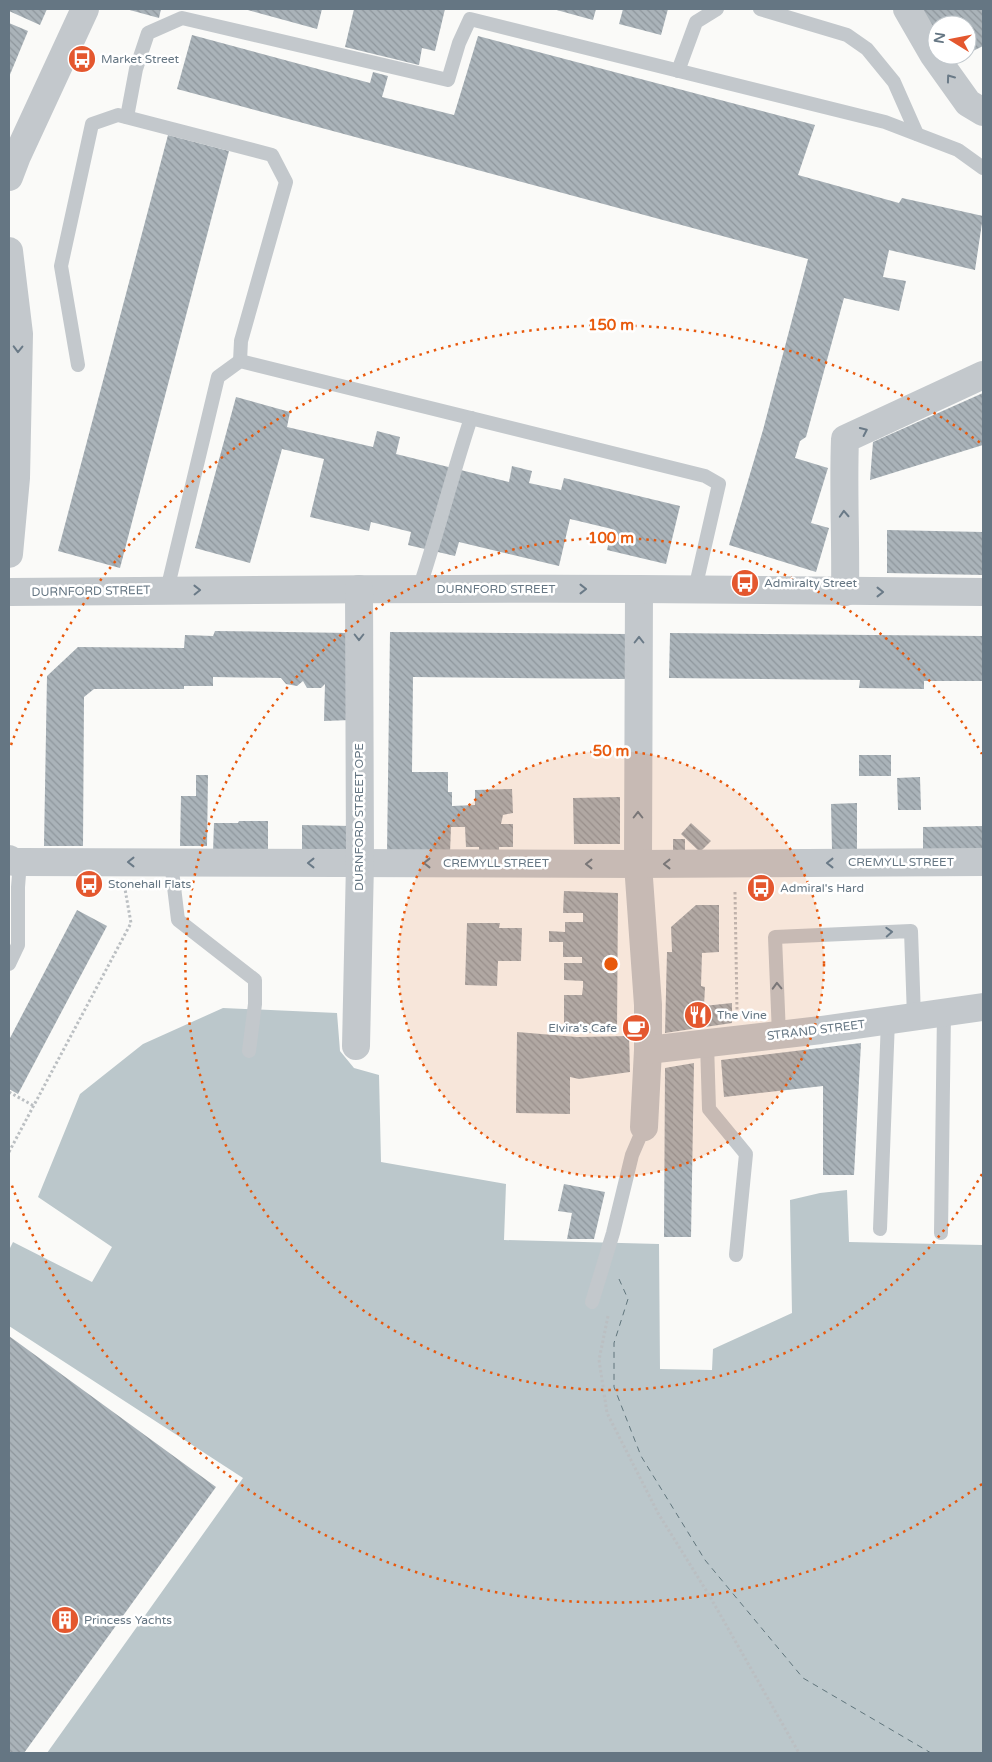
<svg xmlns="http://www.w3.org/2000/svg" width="992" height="1762" font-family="'Varela Round',sans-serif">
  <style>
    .water { fill: #bbc7cb }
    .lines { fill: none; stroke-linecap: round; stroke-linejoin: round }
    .ferry { stroke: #60757c; stroke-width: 1; stroke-dasharray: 6 5; stroke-linecap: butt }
    .building { fill: url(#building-back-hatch) }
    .path { stroke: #bbbfc2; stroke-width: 3; stroke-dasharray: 2.5 2.5; stroke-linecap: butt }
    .service { stroke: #c3c8cc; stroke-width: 14 }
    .minor { stroke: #c3c8cc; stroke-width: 28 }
    .oneway { stroke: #6a7a87 }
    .ring { fill: none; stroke: #e8590c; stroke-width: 2.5; stroke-dasharray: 2.5 5 }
    .labels { text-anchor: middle; stroke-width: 5; stroke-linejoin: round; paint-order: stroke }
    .poi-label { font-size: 12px; fill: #657683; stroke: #fff; text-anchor: start }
    .street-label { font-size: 12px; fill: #657683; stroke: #fff }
    .centre { fill: #e8590c; stroke: #fff; stroke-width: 2.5 }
    .ring-label { font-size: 15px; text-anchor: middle; font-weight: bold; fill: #e8590c; stroke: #fff; stroke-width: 5; stroke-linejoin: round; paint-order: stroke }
  </style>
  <defs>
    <pattern id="building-back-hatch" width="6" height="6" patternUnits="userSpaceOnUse" patternTransform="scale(1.25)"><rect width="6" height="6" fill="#aab3b9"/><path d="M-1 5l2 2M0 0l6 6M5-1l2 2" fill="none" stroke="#8e969c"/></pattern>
  </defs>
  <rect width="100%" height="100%" fill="#fafaf8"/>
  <!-- water -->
  <path class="water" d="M223,1008L337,1013L340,1051L354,1068L379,1075L381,1162L506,1184L504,1240L659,1244L660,1369L712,1370L713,1349L792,1313L790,1200L820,1193L847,1190L849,1242L983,1245V1753H47L243,1478L9,1326V1250L13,1242L92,1282L112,1247L38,1197L80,1094L143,1044Z"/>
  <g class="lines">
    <!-- ferry -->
    <path class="ferry" d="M619,1279L628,1299L614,1343V1387L641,1456L705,1560L803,1678L931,1753"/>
  </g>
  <!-- building -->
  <g class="building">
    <path d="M9,9H47L40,25L9,11Z"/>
    <path d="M126,9H161L159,18Z"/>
    <path d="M244,9H322L317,29Z"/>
    <path d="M354,9H445L435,51L422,48L419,65L345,47Z"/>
    <path d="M553,9H596L593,20Z"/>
    <path d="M623,9H668L661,35L619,24Z"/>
    <path d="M921,9H983V46L967,54V25H937V38Z"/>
    <path d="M9,23L28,31L9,77Z"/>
    <path d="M192,35L370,83L373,72L388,76L382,97L454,115L478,36L815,125L798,175L899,203L902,198L983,216L975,270L889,250L883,277L906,281L899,311L844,298L806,437L800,441L795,458L828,468L811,523L829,528L816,572L729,545L763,430L808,259L177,89Z"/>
    <path d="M168,135L229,151L120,568L58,551Z"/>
    <path d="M983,393V445L870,480L873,442Z"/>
    <path d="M236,397L290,412L287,427L373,447L377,431L400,437L396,454L509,482L512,466L532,471L529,483L561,490L564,478L680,506L666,564L607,550L612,529L570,519L559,566L459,542L455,556L408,545L411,532L371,522L369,531L310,517L324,459L282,449L250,563L195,548Z"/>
    <path d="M887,530L983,532V575L887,573Z"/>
    <path d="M215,631L350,633L351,720L324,721L325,684L321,688H307L303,681L297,686L286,684L281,678L213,677V686H184V689H94L84,697L83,846H44L47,676L78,647L184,648L185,635L213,636Z"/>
    <path d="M390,632L628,634L627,679L413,677L412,772H448V792H452V806L475,805V790L512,789L513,813L503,815L501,824H513V847H499V852H479V847H466L465,827H451L450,853H387Z"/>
    <path d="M670,633L983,636V681H924V689L859,688L860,680L669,678Z"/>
    <rect x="859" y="755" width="32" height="21"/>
    <path d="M196,775H208L207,846H180L181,796H196Z"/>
    <path d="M920,777L921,810H898L897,778Z"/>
    <path d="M620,797V844H574L573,798Z"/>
    <path d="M857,803V850H832L831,804Z"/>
    <path d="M239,821H268V854L213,852L214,823H238Z"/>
    <path d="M691,823L711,841L700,852L681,834Z"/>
    <path d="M302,825L351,826L350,855L302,854Z"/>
    <path d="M983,826V849L923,850V827Z"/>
    <path d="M673,839H685V852L673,851Z"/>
    <path d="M564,891L618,893L617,1032L583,1033V1024H564V995H582L583,987V981L564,980V963H582V957H563V942H549V931L565,932V922H583V913H563Z"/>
    <path d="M696,905H719V952L702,953L701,986L705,987L704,1006L732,1003V1023L665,1033L667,952H672L671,927Z"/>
    <path d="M77,910L107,926L18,1094L9,1089V1040Z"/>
    <path d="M467,923H500L499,928H522L521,961H498L497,986L465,985Z"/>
    <path d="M517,1032L577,1037L629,1036L630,1072L579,1079L570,1077V1114L516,1113Z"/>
    <path d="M861,1043L854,1175H823V1086L724,1097L721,1060Z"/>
    <path d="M694,1063L691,1237H664L665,1068Z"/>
    <path d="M564,1184L605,1192L594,1239H567L572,1213L558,1211Z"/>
    <path d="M9,1336L216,1487L24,1753H9Z"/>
  </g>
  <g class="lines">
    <!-- path -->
    <g class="path">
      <path d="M735,892L737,1011"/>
      <path d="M9,1092L34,1106"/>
      <path d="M9,1152L131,923L125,889"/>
      <path d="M608,1316L599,1360L607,1413L658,1513L709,1595L799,1753"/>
    </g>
    <!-- service -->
    <g class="service">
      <path d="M760,9L847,35L867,49L894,82L917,134"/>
      <path d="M678,71L696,22L717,9"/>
      <path d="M127,117L136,69L148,33L182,18L448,80L459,43L470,19L885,122L958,150L983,168"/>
      <path d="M78,365L61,266L92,124L118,115L272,155L286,182L241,341L240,361"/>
      <path d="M419,589C438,532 452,475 471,418"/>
      <path d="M167,590L218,377L240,361L705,476L719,484L695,589"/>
      <path d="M171,862L178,920L255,980V1004L249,1051"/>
      <path d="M9,964L18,945V887L20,862"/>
      <path d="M779,1035L775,937L911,931L914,1017"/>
      <path d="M707,1043L709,1109L746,1154L736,1255"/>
      <path d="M880,1229L888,1020"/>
      <path d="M941,1233L944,1012"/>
      <path d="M592,1302L613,1233L632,1155L644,1127"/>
    </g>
    <!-- minor -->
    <g class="minor">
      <path d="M907,9L933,54L968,103L983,112"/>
      <path d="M9,177L17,156L85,9"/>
      <path d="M9,251L19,334L16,478L9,554"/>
      <path d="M639,589L638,864L648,1005V1050L644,1127"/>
      <path d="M9,592C219,590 430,588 640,589C755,589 869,592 983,592"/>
      <path d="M845,592C846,541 843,490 845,439L983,375"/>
      <path d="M9,859L14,862H20L638,864L983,862"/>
      <path d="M356,1046L360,863L359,589"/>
      <path d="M648,1050L821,1030L983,1007"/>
    </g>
  </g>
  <!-- one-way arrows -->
  <defs><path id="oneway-chevron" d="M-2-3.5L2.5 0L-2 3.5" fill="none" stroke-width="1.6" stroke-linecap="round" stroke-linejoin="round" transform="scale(1.25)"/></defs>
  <g class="oneway">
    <use href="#oneway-chevron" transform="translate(950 78) rotate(-126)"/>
    <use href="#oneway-chevron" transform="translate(18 349) rotate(91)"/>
    <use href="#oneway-chevron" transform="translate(864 431) rotate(-25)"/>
    <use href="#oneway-chevron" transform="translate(844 514) rotate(-93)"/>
    <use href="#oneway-chevron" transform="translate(583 589)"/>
    <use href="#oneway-chevron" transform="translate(197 590) rotate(-1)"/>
    <use href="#oneway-chevron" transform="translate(880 592)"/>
    <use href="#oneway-chevron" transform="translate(359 637) rotate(90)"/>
    <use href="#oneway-chevron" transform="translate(639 640) rotate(-90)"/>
    <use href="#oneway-chevron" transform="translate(638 815) rotate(-90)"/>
    <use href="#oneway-chevron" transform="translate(131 862) rotate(-180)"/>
    <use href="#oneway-chevron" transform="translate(311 863) rotate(-180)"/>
    <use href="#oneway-chevron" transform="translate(427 863) rotate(-180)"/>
    <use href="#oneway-chevron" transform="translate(830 863) rotate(180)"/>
    <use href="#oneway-chevron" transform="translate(589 864) rotate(-180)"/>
    <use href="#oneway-chevron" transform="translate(667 864) rotate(180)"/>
    <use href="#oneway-chevron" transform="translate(889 932) rotate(-3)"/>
    <use href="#oneway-chevron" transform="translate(777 986) rotate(-92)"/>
  </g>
  <!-- distance rings -->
  <circle cx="611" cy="964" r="213" fill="#e8590c" fill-opacity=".12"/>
  <g class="ring">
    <circle cx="611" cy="964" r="213"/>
    <path d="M982 1174A426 426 0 1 1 982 754"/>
    <path d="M982 1484A639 639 0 0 1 11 1183M11 745A639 639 0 0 1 982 444"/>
  </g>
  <!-- icons -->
  <defs>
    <symbol id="bus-disc" viewBox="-11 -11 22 22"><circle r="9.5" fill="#e4572e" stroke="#fff"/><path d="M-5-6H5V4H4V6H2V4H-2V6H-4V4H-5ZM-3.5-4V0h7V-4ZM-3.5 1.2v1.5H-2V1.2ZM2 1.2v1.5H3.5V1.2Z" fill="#fff"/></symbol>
    <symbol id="restaurant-disc" viewBox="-11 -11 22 22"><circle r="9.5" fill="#e4572e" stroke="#fff"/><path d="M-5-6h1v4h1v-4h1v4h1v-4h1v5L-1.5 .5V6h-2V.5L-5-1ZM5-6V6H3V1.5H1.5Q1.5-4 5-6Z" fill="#fff"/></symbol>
    <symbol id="cafe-disc" viewBox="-11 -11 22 22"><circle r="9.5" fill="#e4572e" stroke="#fff"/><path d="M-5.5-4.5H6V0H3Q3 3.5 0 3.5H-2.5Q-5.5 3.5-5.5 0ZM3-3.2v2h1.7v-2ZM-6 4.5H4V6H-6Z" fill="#fff"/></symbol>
    <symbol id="building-disc" viewBox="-11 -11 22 22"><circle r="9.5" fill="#e4572e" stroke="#fff"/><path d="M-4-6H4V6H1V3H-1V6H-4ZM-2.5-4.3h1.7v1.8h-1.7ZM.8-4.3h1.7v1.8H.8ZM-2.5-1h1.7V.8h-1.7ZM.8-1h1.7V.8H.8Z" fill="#fff"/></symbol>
  </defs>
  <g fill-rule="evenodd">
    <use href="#bus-disc" x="66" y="43" width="32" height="32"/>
    <use href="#bus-disc" x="729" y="567" width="32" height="32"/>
    <use href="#bus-disc" x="73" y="868" width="32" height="32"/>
    <use href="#bus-disc" x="745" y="872" width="32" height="32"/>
    <use href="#restaurant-disc" x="682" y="999" width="32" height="32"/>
    <use href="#cafe-disc" x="620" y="1012" width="32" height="32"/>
    <use href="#building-disc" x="49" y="1604" width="32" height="32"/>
  </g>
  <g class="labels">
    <!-- poi labels -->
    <g class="poi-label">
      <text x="101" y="63">Market Street</text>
      <text x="764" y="587">Admiralty Street</text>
      <text x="108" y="888">Stonehall Flats</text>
      <text x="780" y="892">Admiral's Hard</text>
      <text x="717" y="1019">The Vine</text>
      <text x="617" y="1032" text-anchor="end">Elvira's Cafe</text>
      <text x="84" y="1624">Princess Yachts</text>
    </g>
    <!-- street labels -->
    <g class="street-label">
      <text x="496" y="593">DURNFORD STREET</text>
      <text transform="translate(91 591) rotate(-1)" y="4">DURNFORD STREET</text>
      <text transform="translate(359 817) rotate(-90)" y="4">DURNFORD STREET OPE</text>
      <text x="901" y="866">CREMYLL STREET</text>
      <text x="496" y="867">CREMYLL STREET</text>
      <text transform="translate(816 1030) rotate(-7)" y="4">STRAND STREET</text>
    </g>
  </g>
  <circle cx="611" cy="964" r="8" class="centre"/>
  <g class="ring-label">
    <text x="611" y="330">150 m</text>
    <text x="611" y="543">100 m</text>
    <text x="611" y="756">50 m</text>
  </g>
  <!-- border -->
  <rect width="992" height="1762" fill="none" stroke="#657683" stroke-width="20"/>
  <!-- north arrow -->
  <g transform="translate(952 40) rotate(280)"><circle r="24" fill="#ffffff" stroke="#c1c8cd"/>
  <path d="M0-4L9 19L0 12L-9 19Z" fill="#e4572e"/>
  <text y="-8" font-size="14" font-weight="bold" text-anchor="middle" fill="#657683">N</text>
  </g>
</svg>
